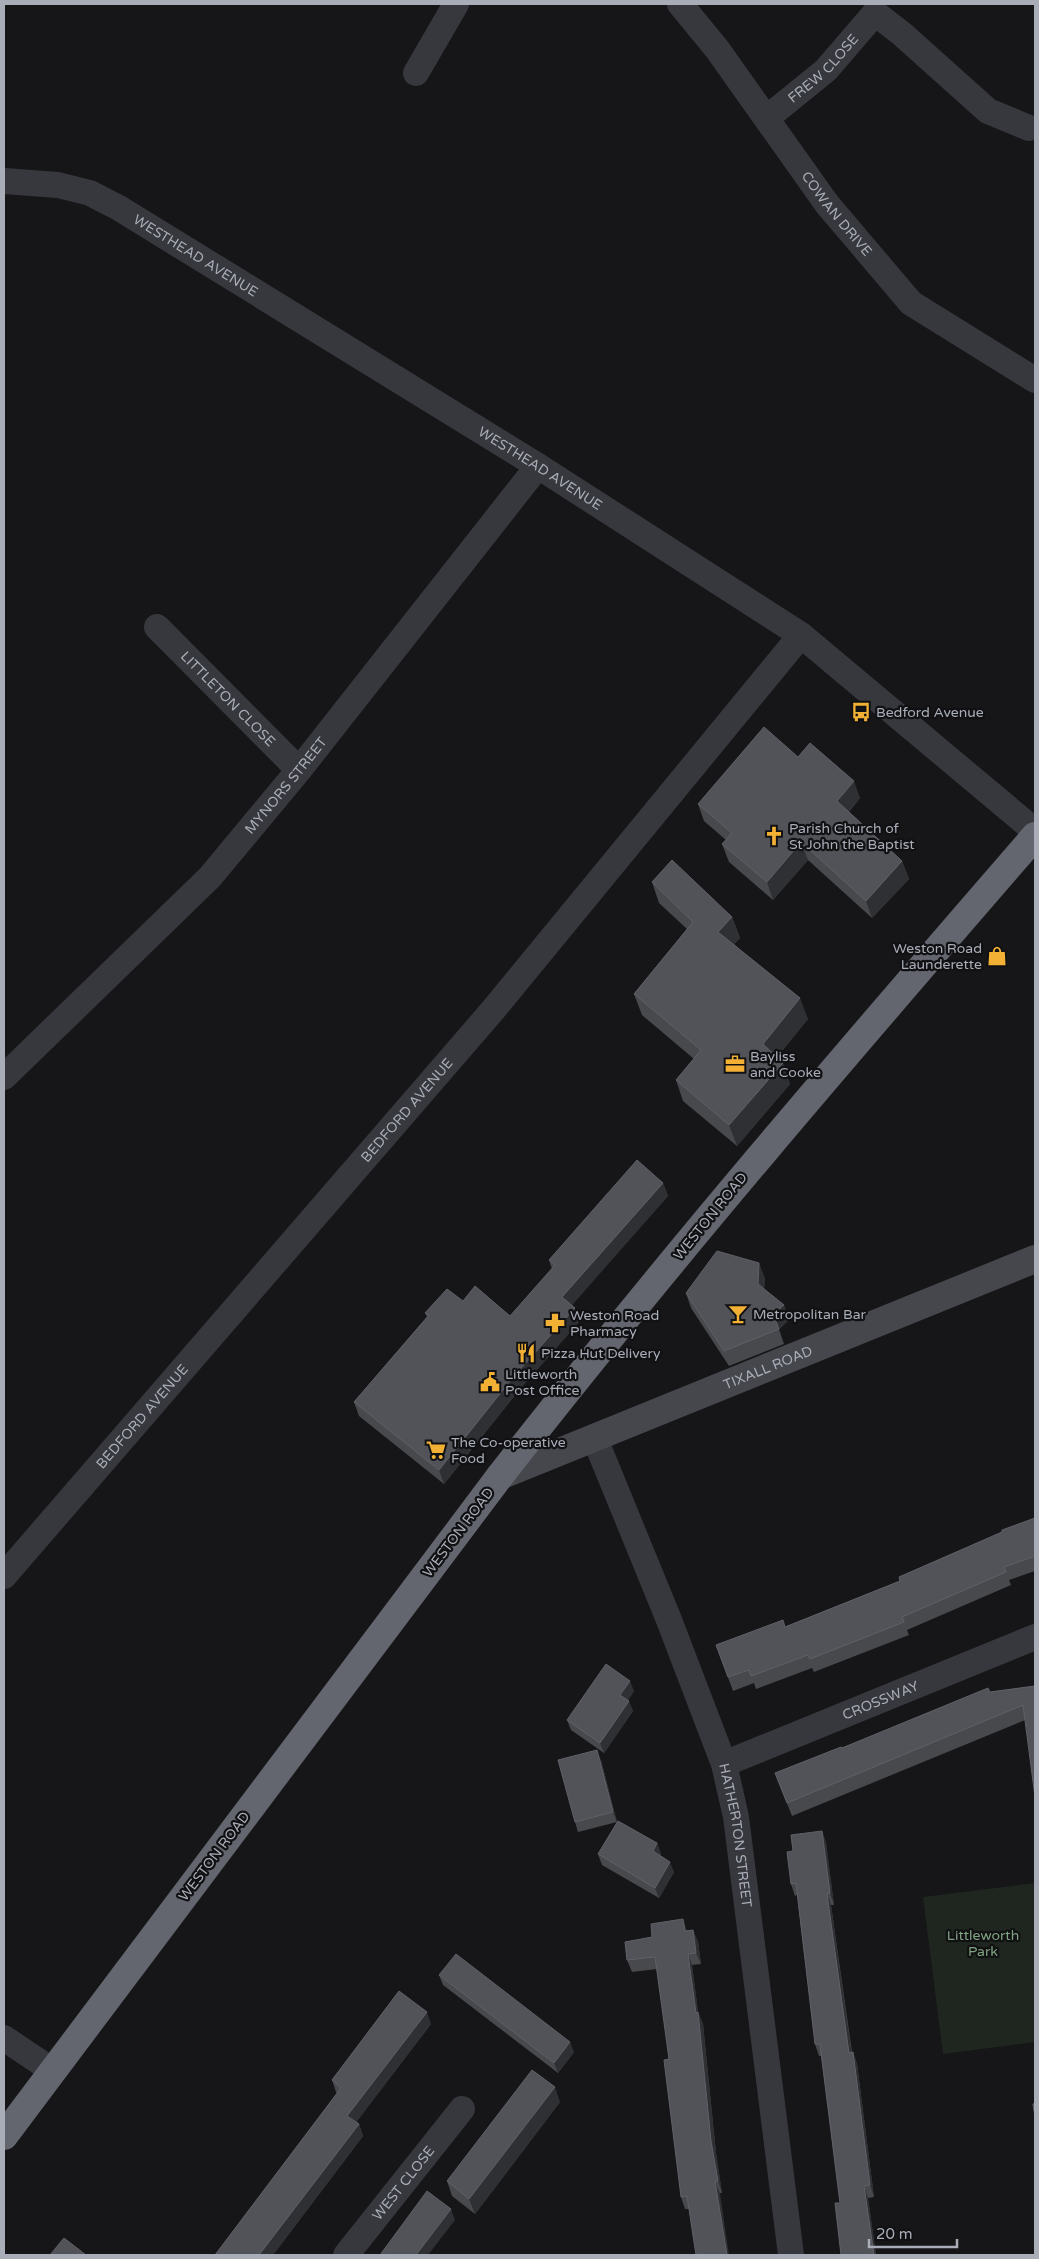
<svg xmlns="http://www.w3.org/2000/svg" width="1039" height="2259" font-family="'Varela Round',sans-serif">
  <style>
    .green { fill: #1e261f }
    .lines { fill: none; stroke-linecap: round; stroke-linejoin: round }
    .street { stroke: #37383d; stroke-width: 26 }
    .secondary { stroke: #45474d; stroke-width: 28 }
    .highway { stroke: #63666e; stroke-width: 28 }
    .wall { fill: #47494d }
    .shaded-wall { fill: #2f3033 }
    .building { fill: #525359; stroke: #5f6168 }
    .labels { text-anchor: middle; stroke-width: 4.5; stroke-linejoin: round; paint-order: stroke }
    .street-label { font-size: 14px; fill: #a8adb8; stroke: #111113 }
    .poi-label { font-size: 14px; fill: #a8adb8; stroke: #111113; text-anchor: start }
    .park-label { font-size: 14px; fill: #7fa381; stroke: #111113 }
  </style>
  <rect width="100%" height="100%" fill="#161618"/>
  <!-- green -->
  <path class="green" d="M1035,1883V2042L943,2054L923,1897Z"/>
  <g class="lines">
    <!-- street -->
    <g class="street">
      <path id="s1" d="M680,4L717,49L827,204L911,303L1035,380"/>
      <path d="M416,73L456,4"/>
      <path id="s2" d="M767,118L826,70L875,13L902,34L988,111L1029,128"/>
      <path id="s3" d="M4,181L58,185L90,193L119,208L538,466L801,635L1035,831"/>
      <path id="s4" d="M157,627L299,770"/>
      <path id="s5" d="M4,1077L210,877L299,770L538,466"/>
      <path id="s6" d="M595,1439L669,1620L724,1764L736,1817L791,2255"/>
      <path id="s7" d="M4,1576L493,1010L801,635"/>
      <path id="s8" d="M724,1764L1035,1637"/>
      <path d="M4,2038L53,2071"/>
      <path id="s9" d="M346,2255L462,2109"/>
    </g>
    <!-- secondary -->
    <path class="secondary" id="s10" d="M500,1476L1035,1259"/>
    <!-- highway -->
    <path class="highway" d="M4,2136L500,1476C671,1257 853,1046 1035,836"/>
  </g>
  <!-- wall -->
  <g class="wall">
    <path d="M798,757L860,798L849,812L902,861L909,879L872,918L808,860L773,900L729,862L722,844L726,840L704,821L698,804Z"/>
    <path d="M652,882L732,917L740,938L734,944L808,1019L777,1057L790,1084L737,1146L683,1101L676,1080L694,1059L642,1015L634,994L687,929L659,903Z"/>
    <path d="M663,1183L668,1196L571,1305L579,1322L520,1389L444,1484L359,1416L354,1402L427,1317L425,1313L463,1301L510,1316L552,1269L549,1260Z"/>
    <path d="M765,1278L764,1289L784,1305L789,1320L779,1329L784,1344L729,1366L691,1308L686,1293Z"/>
    <path d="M1035,1518V1571L1009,1580L1011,1585L907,1630L909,1635L814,1672L812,1668L756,1689L754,1683L733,1691L716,1645L785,1627L900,1581Z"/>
    <path d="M1035,1686L1025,1720L792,1816L775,1773L990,1692Z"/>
    <path d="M634,1691L628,1700L633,1711L604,1753L571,1730L567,1720Z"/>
    <path d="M601,1760L617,1822L657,1843L661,1854L660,1855L674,1872L659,1898L602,1865L598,1854L617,1822L578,1832L575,1822Z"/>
    <path d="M822,1831L826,1843L834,1905H831L852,2052H853L857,2064L874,2197L868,2198L876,2255H841L840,2203L821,2056H819L815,2044L797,1895L795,1896L791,1884L793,1851Z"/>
    <path d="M693,1930L698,1942L701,1964L692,1965L698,2012L703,2024L716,2153L722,2193H720L689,2209H685L681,2197L669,2059L657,1969L632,1972L627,1960L687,1931Z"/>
    <path d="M439,1975L574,2052L558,2073L443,1985Z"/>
    <path d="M431,2024L356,2122L359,2124L363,2136L273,2255H215L337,2093L336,2092L332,2080Z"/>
    <path d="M560,2102L475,2214L452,2196L447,2181Z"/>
  </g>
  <!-- shaded-wall -->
  <g class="shaded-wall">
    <path d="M854,781L860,798L843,819L837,801Z"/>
    <path d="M801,842L808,860L773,900L767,882Z"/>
    <path d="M902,861L909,879L872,918L866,901Z"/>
    <path d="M732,917L740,938L726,953L718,932Z"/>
    <path d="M800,998L808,1019L770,1065L763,1044Z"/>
    <path d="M783,1063L790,1084L737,1146L729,1125Z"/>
    <path d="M663,1183L668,1196L567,1311L562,1297Z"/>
    <path d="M759,1263L765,1278L763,1300L758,1284Z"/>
    <path d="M784,1305L789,1320L779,1329L784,1344L773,1314Z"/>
    <path d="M575,1308L579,1322L520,1389L444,1484L439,1470L515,1375Z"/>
    <path d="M630,1681L634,1691L624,1706L620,1695Z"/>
    <path d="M629,1701L633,1711L604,1753L600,1743Z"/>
    <path d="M597,1750L601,1760L617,1822L613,1812Z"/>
    <path d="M822,1831L826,1843L834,1905L830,1893Z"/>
    <path d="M657,1843L661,1854L656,1861L653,1851Z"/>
    <path d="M670,1862L674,1872L659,1898L655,1888Z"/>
    <path d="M827,1894L831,1905L853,2064L849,2053Z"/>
    <path d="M683,1919L687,1931H685Z"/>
    <path d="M693,1930L698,1942L701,1964L696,1953Z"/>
    <path d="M688,1954L692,1965L699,2018L698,2012L703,2024L716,2153L722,2193L718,2181L711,2141Z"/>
    <path d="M427,2012L431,2024L352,2128L347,2116Z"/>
    <path d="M570,2042L574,2052L558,2073L554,2063Z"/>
    <path d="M853,2052L857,2064L874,2197L870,2185Z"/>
    <path d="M555,2087L560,2102L475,2214L469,2199Z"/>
    <path d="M359,2124L363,2136L273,2255H259Z"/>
    <path d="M715,2181L720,2193L729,2255H727Z"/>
    <path d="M864,2186L868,2198L876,2255H874Z"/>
    <path d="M451,2209L455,2220L428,2255H416Z"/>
  </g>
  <!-- building -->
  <g class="building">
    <path d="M764,727L798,757L810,743L854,781L837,801L902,861L866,901L801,842L767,882L722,844L732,833L698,804Z"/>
    <path d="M672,860L732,917L718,932L800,998L763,1044L783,1063L729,1125L676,1080L701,1050L634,994L693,922L652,882Z"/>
    <path d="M637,1160L663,1183L562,1297L575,1308L515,1375L439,1470L354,1402L429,1315L425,1313L447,1289L463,1301L475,1286L510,1316L555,1265L549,1260Z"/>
    <path d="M717,1251L759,1263L758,1284L784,1305L773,1314L779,1329L724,1351L686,1293Z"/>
    <path d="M1035,1518V1556L1004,1567L1006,1572L902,1617L904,1622L810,1659L808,1655L751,1676L749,1670L728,1677L716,1645L783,1620L785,1627L900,1581L899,1577L1002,1532V1530Z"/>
    <path d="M606,1664L630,1681L620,1695L629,1701L600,1743L567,1720Z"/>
    <path d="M1035,1686V1797L1023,1705L787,1803L775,1773L841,1747L842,1748L988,1688L990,1692Z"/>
    <path d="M597,1750L613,1812L575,1822L558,1760Z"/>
    <path d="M618,1821L657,1843L653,1851L670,1862L655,1888L598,1854Z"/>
    <path d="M822,1831L830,1893L827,1894L849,2053L853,2052L870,2185L864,2186L874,2255H841L835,2203H840L820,2044H815L796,1883L791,1884L787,1852L793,1851L791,1835Z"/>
    <path d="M683,1919L685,1931L693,1930L696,1953L688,1954L696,2013L698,2012L711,2141L718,2181H715L727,2255H696L687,2196L681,2197L664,2060L669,2059L655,1957L627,1960L625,1942L652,1937L651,1924Z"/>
    <path d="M456,1954L570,2042L554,2063L439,1975Z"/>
    <path d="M399,1991L427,2012L347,2116L359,2124L259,2255H215L341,2088L332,2080Z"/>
    <path d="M532,2070L555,2087L469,2199L447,2181Z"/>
    <path d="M1035,2103V2117L1033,2104Z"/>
    <path d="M427,2191L451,2209L416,2255H380Z"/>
    <path d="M64,2238L86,2255H50Z"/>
  </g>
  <!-- icons -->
  <defs>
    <symbol id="bus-bare" viewBox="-9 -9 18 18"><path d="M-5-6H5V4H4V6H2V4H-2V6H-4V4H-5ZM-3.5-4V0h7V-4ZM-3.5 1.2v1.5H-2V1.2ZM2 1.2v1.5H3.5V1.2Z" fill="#f2b134" stroke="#111113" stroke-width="2.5" paint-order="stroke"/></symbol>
    <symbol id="church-bare" viewBox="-9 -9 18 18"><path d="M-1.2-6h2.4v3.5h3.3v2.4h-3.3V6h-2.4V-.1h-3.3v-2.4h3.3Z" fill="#f2b134" stroke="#111113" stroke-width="2.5" paint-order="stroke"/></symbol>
    <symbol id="shop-bare" viewBox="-9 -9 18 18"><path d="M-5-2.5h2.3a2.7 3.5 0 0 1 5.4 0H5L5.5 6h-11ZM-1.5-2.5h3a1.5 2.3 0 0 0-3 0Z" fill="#f2b134" stroke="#111113" stroke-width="2.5" paint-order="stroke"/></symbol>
    <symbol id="office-bare" viewBox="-9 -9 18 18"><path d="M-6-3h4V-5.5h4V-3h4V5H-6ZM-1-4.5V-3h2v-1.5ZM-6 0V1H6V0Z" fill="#f2b134" stroke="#111113" stroke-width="2.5" paint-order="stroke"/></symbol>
    <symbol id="bar-bare" viewBox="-9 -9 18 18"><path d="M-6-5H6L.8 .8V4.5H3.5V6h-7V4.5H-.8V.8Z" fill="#f2b134" stroke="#111113" stroke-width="2.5" paint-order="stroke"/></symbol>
    <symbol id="pharmacy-bare" viewBox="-9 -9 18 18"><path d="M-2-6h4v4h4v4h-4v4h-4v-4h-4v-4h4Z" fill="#f2b134" stroke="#111113" stroke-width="2.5" paint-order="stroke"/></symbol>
    <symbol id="restaurant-bare" viewBox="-9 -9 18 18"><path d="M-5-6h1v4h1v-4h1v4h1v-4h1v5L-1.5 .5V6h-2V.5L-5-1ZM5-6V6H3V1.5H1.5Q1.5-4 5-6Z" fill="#f2b134" stroke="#111113" stroke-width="2.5" paint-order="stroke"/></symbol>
    <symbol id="civic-bare" viewBox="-9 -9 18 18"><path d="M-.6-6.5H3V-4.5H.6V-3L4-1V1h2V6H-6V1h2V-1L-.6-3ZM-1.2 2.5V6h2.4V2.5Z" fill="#f2b134" stroke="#111113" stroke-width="2.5" paint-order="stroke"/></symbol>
    <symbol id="supermarket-bare" viewBox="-9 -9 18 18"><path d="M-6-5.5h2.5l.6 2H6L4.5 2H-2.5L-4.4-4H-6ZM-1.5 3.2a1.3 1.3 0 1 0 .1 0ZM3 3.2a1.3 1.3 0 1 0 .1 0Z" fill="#f2b134" stroke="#111113" stroke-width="2.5" paint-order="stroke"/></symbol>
  </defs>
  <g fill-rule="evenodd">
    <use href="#bus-bare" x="847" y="698" width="28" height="28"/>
    <use href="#church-bare" x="760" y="822" width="28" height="28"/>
    <use href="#shop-bare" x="983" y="942" width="28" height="28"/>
    <use href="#office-bare" x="721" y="1050" width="28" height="28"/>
    <use href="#bar-bare" x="724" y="1300" width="28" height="28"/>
    <use href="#pharmacy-bare" x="541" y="1309" width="28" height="28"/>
    <use href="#restaurant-bare" x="512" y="1339" width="28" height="28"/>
    <use href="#civic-bare" x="476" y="1368" width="28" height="28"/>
    <use href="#supermarket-bare" x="422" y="1436" width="28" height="28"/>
  </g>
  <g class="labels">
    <!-- street labels -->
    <g class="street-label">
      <text dy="5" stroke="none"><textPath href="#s2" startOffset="75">FREW CLOSE</textPath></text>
      <text dy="5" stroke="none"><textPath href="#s1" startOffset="262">COWAN DRIVE</textPath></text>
      <text dy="5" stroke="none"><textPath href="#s3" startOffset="210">WESTHEAD AVENUE</textPath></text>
      <text dy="5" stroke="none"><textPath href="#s3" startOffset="615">WESTHEAD AVENUE</textPath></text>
      <text dy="5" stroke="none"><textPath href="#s4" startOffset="101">LITTLETON CLOSE</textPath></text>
      <text dy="5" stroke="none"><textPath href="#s5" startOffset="406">MYNORS STREET</textPath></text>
      <text dy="5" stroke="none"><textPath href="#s7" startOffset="616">BEDFORD AVENUE</textPath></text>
      <text transform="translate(710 1216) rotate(-51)" y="5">WESTON ROAD</text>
      <text dy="5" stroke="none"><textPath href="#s10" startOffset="289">TIXALL ROAD</textPath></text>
      <text dy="5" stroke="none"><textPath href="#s7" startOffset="211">BEDFORD AVENUE</textPath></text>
      <text transform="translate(458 1532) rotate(-53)" y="5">WESTON ROAD</text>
      <text dy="5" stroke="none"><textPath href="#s8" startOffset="169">CROSSWAY</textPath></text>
      <text dy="5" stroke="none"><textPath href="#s6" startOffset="422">HATHERTON STREET</textPath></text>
      <text transform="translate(214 1856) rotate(-53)" y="5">WESTON ROAD</text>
      <text dy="5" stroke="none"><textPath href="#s9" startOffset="92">WEST CLOSE</textPath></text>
    </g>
    <!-- poi labels -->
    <g class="poi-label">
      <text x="876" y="717">Bedford Avenue</text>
      <text x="789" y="833">Parish Church of<tspan x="789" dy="16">St John the Baptist</tspan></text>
      <text x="982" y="953" text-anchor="end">Weston Road<tspan x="982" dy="16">Launderette</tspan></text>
      <text x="750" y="1061">Bayliss<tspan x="750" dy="16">and Cooke</tspan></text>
      <text x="753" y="1319">Metropolitan Bar</text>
      <text x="570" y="1320">Weston Road<tspan x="570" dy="16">Pharmacy</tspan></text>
      <text x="541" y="1358">Pizza Hut Delivery</text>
      <text x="505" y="1379">Littleworth<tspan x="505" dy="16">Post Office</tspan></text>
      <text x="451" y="1447">The Co-operative<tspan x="451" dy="16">Food</tspan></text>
    </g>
    <!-- park labels -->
    <g class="park-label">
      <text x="983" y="1940">Littleworth<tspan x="983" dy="16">Park</tspan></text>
    </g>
  </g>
  <!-- border -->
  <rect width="1039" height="2259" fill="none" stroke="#a8adb8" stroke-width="10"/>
  <!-- scale -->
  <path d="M869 2239v8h88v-8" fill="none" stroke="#a8adb8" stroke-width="2.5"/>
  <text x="876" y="2239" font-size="15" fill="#a8adb8" stroke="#111113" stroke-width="4" paint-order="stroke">20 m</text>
</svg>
